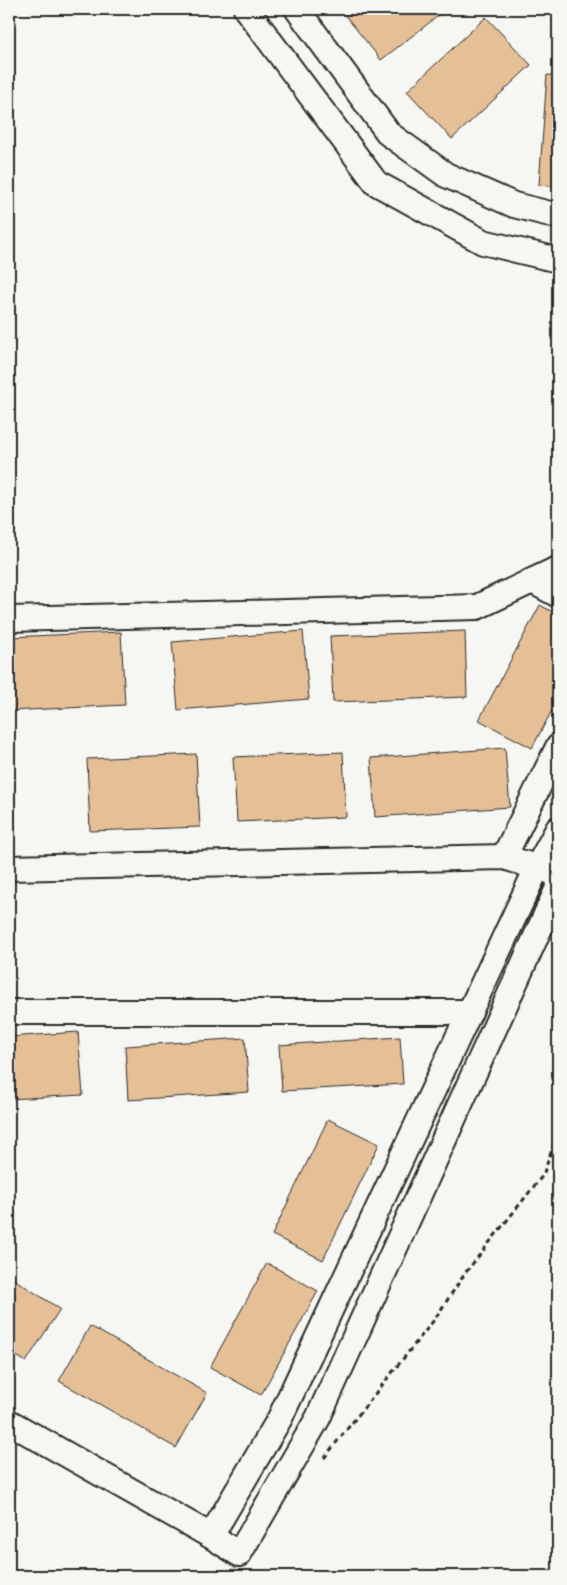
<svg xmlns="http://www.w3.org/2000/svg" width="567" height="1585" font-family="'Indie Flower',sans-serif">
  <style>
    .building { fill: #e5bf96; stroke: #2b2b2b }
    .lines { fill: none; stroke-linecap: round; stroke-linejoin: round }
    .minor-casing { stroke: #2b2b2b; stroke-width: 28 }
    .path { stroke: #2b2b2b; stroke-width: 3; stroke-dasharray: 5 4; stroke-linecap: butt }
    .minor { stroke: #f6f6f2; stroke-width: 24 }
  </style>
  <rect width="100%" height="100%" fill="#f6f6f2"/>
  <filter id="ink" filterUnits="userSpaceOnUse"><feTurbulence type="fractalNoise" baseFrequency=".02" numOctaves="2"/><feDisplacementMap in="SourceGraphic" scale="10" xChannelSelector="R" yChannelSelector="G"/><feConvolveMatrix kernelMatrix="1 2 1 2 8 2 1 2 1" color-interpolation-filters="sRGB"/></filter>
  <g filter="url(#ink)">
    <!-- building -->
    <g class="building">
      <path d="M340,9H447L381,60Z"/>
      <path d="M486,17L531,65L452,139L407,91Z"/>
      <path d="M547,75L558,76V187L539,185Z"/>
      <path d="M540,605L558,615V699L532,748L479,720Z"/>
      <path d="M303,631L309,699L178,710L172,642Z"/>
      <path d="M465,631L467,697L333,702L330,636Z"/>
      <path d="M121,632L125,705L9,711V637Z"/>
      <path d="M505,748L510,807L375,817L371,758Z"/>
      <path d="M343,752L346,817L237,822L233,757Z"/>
      <path d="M196,754L200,827L90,831L87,759Z"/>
      <path d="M78,1032L83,1095L9,1099V1037Z"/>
      <path d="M400,1037L403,1084L282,1091L279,1045Z"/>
      <path d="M245,1038L249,1092L128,1100L125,1046Z"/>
      <path d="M328,1119L379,1144L323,1260L272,1235Z"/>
      <path d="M267,1263L318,1291L261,1395L210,1367Z"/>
      <path d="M9,1276L60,1309L26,1362L9,1351Z"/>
      <path d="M90,1326L207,1393L176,1448L59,1381Z"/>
    </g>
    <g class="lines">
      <defs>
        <g id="minor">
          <path d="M246,9L376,183L483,242L558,260"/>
          <path d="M297,9L389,134L446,175L514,205L558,216"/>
          <path d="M532,581L558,595"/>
          <path d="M10,619L477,607L555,570H558"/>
          <path d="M504,857L558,747"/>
          <path d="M9,868L504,857L552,872"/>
          <path d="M9,1012H470"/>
          <path d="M9,1422L211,1536L239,1554L318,1418L558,888"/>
          <path d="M211,1536L280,1418L537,868L558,829"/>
        </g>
      </defs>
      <!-- minor casing -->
      <use href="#minor" class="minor-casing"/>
      <!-- path -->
      <path class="path" d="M324,1458L434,1320L466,1272L543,1175L558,1133"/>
      <!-- minor -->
      <use href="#minor" class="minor"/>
    </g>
  </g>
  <!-- margin -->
  <rect width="567" height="1585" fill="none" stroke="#f6f6f2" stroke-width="30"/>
  <rect x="15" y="15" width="537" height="1555" fill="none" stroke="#2b2b2b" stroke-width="2" filter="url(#ink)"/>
</svg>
